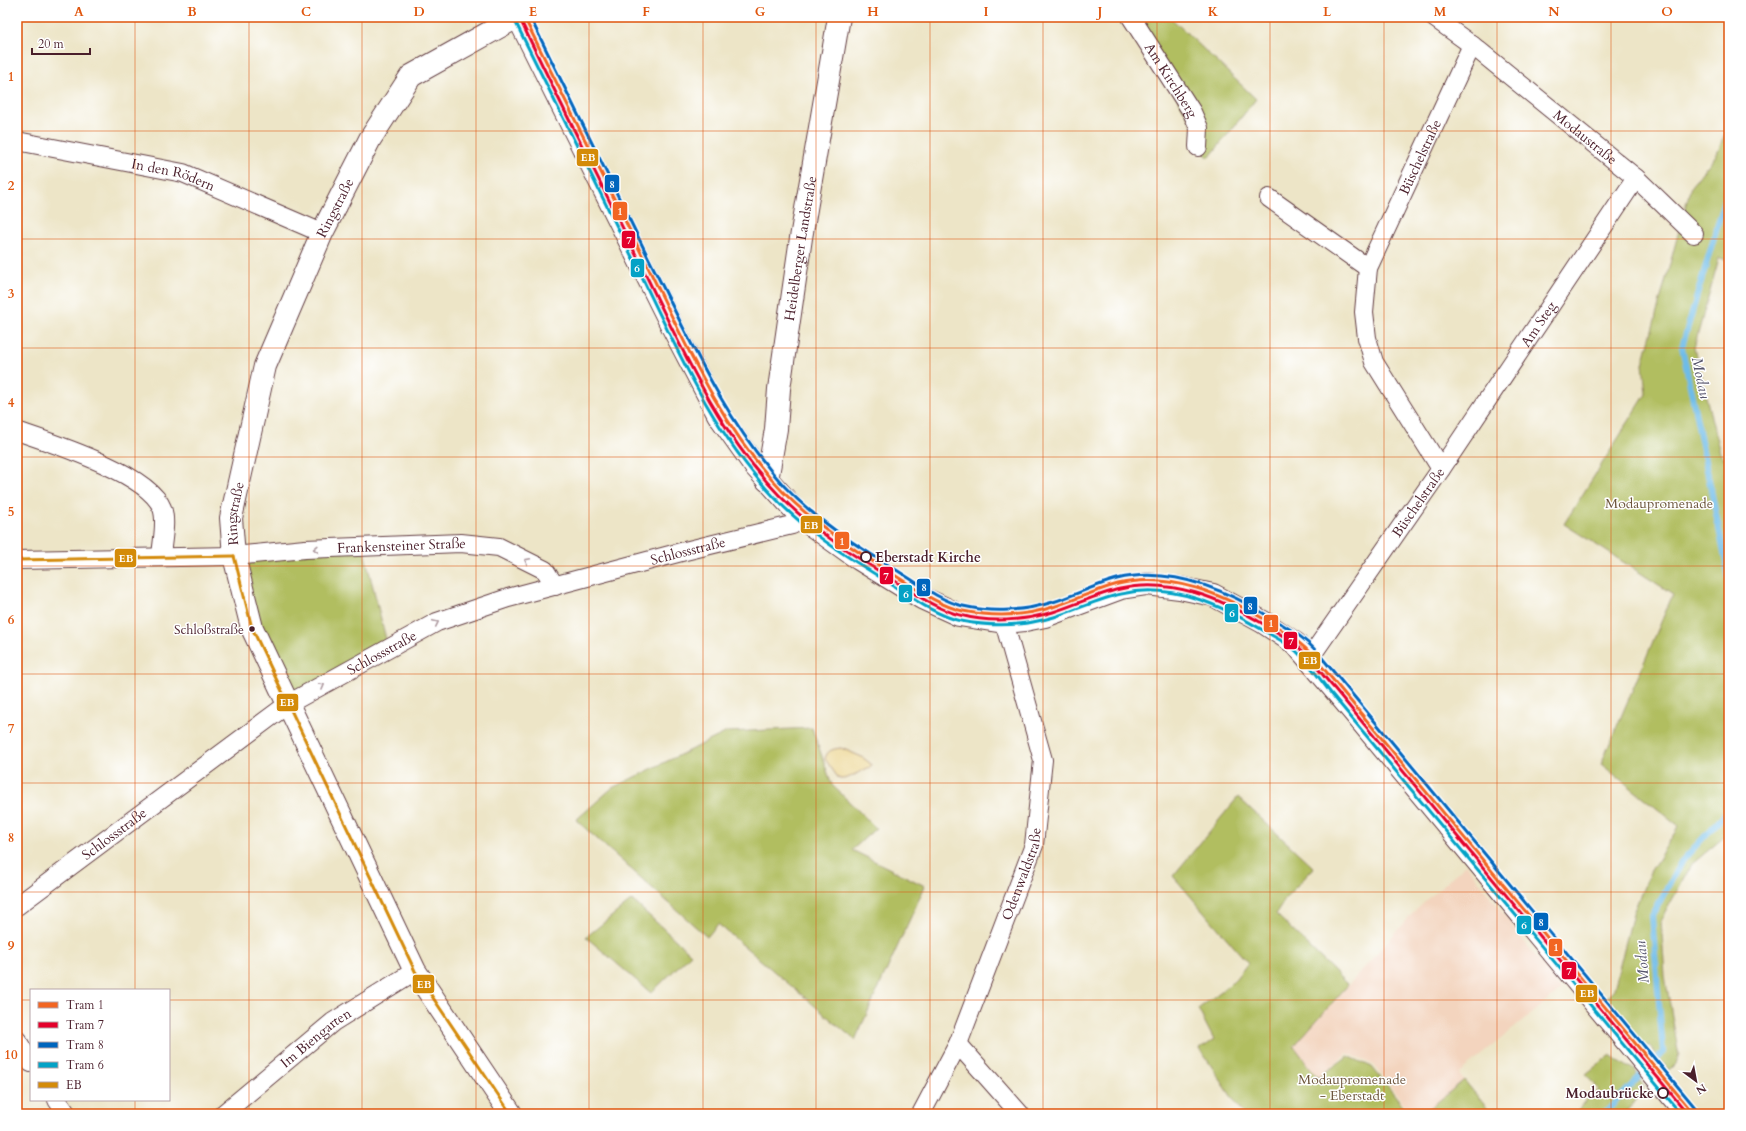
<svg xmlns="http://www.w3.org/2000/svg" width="1746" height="1131" font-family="Cardo,serif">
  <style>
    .built { fill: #f3d4be }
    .green { fill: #b1be61; stroke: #7e6e46 }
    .sand { fill: #eeda9e; stroke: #9c7c64 }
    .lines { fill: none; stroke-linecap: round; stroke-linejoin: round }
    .stream { stroke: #6ebce8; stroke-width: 6 }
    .minor-casing { stroke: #623d42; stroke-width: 20 }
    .tertiary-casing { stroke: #623d42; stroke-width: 24 }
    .minor { stroke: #fff; stroke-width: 18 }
    .tertiary { stroke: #fff; stroke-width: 22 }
    .bus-1-casing { stroke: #fff; stroke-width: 6 }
    .bus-1 { stroke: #d48b09; stroke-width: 3 }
    .tram-1-casing { stroke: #fff; stroke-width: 6 }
    .tram-2-casing { stroke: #fff; stroke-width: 6 }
    .tram-3-casing { stroke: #fff; stroke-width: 6 }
    .tram-4-casing { stroke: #fff; stroke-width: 6 }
    .tram-1 { stroke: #f26522; stroke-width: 3 }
    .tram-2 { stroke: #e4002b; stroke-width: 3 }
    .tram-3 { stroke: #0065bd; stroke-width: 3 }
    .tram-4 { stroke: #04a2c6; stroke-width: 3 }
    .oneway { stroke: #ae9aa0 }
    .grid { fill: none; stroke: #e0560e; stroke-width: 1; stroke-opacity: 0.55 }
    .stop-dot { fill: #fff; stroke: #4a1f2b; stroke-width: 2 }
    .bus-dot { fill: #4a1f2b; stroke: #fff; stroke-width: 1.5 }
    .labels { text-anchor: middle; stroke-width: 3; stroke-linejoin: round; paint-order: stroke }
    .bus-label { font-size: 13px; fill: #4a1f2b; stroke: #fff; text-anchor: end }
    .street-label { font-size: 14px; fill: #4a1f2b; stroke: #fff }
    .park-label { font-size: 14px; fill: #6e573e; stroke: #fff }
    .stop-label { font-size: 14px; font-weight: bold; fill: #4a1f2b; stroke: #fff; text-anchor: start }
    .water-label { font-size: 15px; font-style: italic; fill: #57566d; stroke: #fff }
    .line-badge { stroke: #fff; stroke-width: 1.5 }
    .badge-label { font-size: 11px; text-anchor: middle; font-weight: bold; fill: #fff }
    .neatline { fill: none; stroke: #e0560e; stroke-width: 1.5 }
    .grid-label { font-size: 13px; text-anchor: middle; font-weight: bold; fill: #e0560e }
  </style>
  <rect width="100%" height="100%" fill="#fff"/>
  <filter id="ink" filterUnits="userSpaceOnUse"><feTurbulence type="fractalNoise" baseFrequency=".025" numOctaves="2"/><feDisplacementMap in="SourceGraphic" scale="8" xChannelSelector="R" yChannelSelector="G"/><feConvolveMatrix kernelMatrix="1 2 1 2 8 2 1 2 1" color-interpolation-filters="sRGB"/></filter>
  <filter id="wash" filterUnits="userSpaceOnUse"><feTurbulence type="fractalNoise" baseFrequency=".012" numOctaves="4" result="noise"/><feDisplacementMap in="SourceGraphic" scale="16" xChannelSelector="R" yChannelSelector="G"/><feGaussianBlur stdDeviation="0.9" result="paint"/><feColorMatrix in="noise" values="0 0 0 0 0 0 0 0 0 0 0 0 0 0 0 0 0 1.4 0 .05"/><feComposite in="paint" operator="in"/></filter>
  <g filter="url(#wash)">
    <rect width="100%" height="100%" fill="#ede5c7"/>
    <!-- built -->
    <path class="built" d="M1466,864L1561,990L1459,1073L1464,1080L1423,1114H1412L1374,1065L1347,1053L1318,1078L1294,1046L1414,912Z"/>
    <!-- green -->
    <g class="green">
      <path d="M1131,17H1170L1256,99L1209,158L1198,147L1200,138Z"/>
      <path d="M1729,123V260L1719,258L1694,348L1720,453L1723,458H1729V833L1692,864L1661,920L1665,976L1679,1056L1676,1064L1669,1071L1649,1045L1644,1050L1603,1000L1614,989L1633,913L1650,872L1679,826L1601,764L1673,594L1564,524L1646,394L1643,364L1691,186L1717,154Z"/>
      <path d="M363,547L387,643L288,704L234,556Z"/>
      <path d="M812,728L832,785L876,828L852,850L925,886L855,1040L718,924L707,937L576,820L612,788L727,732Z"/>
      <path d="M1238,797L1314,868L1288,895L1276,914L1348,985L1294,1046L1318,1078L1348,1056L1372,1067L1410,1114H1243L1200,1049L1214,1040L1198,1009L1233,982L1248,963L1173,876Z"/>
      <path d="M632,900L691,954L651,993L586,937Z"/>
      <path d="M1610,1055L1634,1071L1644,1088L1625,1114H1576L1587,1099L1598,1090L1586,1074Z"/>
      <path d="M1464,1080L1492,1114H1423Z"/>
    </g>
    <!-- sand -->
    <path class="sand" d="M841,748L862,757L871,764V767C859,770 851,780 839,779L825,759C827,750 833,749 841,748Z"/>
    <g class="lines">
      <!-- stream -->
      <g class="stream">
        <path d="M1729,186L1682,347L1729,578"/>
        <path d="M1604,1114L1663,1052L1652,916L1681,862L1729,810"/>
      </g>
    </g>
  </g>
  <g filter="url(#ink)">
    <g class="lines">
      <defs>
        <g id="minor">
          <path id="s1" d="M1131,17L1192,112L1199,128L1198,147"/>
          <path id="s2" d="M1433,17L1472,45L1636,178L1694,234"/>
          <path id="s3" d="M17,141L183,173L322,233"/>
          <path d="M1269,198L1368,268"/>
          <path d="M17,431C52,443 148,473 162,508C167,521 162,542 161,556"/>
          <path id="s4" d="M1441,469L1374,362L1367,338L1364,312L1368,268L1472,45"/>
          <path id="s5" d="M17,560L234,556L305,549L461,543L499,547L545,570L555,586"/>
          <path id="s6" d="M1309,659L1441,469L1636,178"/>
          <path id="s7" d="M17,906L288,704L437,622L508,598L685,551L792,525L803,519"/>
          <path d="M17,1040L31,1063"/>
          <path d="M958,1044L1020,1114"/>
          <path d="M57,1100L67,1114"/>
          <path id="s8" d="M223,1114L333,1022L415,971"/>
          <path id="s9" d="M921,1114L958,1044L1034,845L1043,760L1004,622"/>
        </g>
        <g id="tertiary">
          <path d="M518,17L674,330L718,414L755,466L803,519L859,559L922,598L959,615L1004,622L1025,620L1045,616L1121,588L1147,584L1180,588L1213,595L1263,622L1296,644L1352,710L1687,1114"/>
          <path id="s10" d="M767,480L776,429L779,389L801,238L839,17"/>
          <path id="s11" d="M511,1114L415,971L288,704L252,628L234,556L231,518L265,366L322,233L370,139L411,76L517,17"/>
        </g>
      </defs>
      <!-- minor casing -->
      <use href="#minor" class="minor-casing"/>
      <!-- tertiary casing -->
      <use href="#tertiary" class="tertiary-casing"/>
      <!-- minor -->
      <use href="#minor" class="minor"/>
      <!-- tertiary -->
      <use href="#tertiary" class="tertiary"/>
      <defs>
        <g id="bus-1">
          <path d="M518,17L674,330L718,414L755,466L803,519L859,559L922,598L959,615L1004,622L1025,620L1045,616L1121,588L1147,584L1180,588L1213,595L1263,622L1296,644L1687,1114"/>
          <path d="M234,556L252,628L415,971L511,1114"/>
          <path d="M17,560L234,556"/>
        </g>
      </defs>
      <!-- bus-1 casing -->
      <use href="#bus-1" class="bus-1-casing"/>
      <!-- bus-1 -->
      <use href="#bus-1" class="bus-1"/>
      <defs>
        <path id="tram-1" d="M524,17C564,99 605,181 646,263C684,341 721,428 783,492C815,524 850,547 888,571C911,585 936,605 963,611C993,617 1025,616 1053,607C1075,600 1096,590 1118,584C1171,571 1224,595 1269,622C1286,632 1301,642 1314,657L1694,1114"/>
        <path id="tram-2" d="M520,19C559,101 600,181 640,263C679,342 716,430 779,495C811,528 848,552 887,576C910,590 934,609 960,615C989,623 1024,621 1053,612C1076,605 1097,594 1120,589C1171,577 1222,599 1265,625C1275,631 1286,637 1295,644C1310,656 1321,674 1334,688L1688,1114"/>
        <path id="tram-3" d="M530,17C569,97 609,177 648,257C688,336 724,420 784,486C816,520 854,544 893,568C915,581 938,600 963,606C992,613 1025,611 1053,602C1075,595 1095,585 1117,579C1170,566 1224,589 1268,616C1287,627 1304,637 1318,653L1698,1111"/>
        <path id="tram-4" d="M515,21C555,103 596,184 636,265C675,345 712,432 775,498C806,531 844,555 883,579C907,594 933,615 961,621C992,627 1024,626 1054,617C1077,610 1098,599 1121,594C1173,582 1223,606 1266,632C1276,638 1287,643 1296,651C1309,663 1319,678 1330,692L1681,1114"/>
      </defs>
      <!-- tram-1 casing -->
      <use href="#tram-1" class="tram-1-casing"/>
      <!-- tram-2 casing -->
      <use href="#tram-2" class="tram-2-casing"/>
      <!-- tram-3 casing -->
      <use href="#tram-3" class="tram-3-casing"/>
      <!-- tram-4 casing -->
      <use href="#tram-4" class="tram-4-casing"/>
      <!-- tram-1 -->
      <use href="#tram-1" class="tram-1"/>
      <!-- tram-2 -->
      <use href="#tram-2" class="tram-2"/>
      <!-- tram-3 -->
      <use href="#tram-3" class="tram-3"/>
      <!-- tram-4 -->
      <use href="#tram-4" class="tram-4"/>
    </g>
    <!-- one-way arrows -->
    <defs><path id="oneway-chevron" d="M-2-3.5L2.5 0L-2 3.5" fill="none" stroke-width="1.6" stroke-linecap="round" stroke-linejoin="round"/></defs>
    <g class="oneway">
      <use href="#oneway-chevron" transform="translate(316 549) rotate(178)"/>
      <use href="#oneway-chevron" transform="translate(527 561) rotate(-153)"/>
      <use href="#oneway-chevron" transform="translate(436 623) rotate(-25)"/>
      <use href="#oneway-chevron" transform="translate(322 686) rotate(-29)"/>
    </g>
  </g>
  <!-- grid -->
  <path class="grid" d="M135,17V990M249,17V1114M362,17V1114M476,17V1114M589,17V1114M703,17V1114M816,17V1114M930,17V1114M1043,17V1114M1157,17V1114M1270,17V1114M1384,17V1114M1497,17V1114M1611,17V1114M17,131H1729M17,239H1729M17,348H1729M17,457H1729M17,566H1729M17,674H1729M17,783H1729M17,892H1729M17,1000H31M169,1000H1729M135,1100V1114"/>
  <!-- markers -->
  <g class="stop-dot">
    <circle cx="866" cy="557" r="5"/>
    <circle cx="1663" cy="1093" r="5"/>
  </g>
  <circle class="bus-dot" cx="252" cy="629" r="3.5"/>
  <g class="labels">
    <!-- bus labels -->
    <g class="bus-label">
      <text x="244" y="634">Schloßstraße</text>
    </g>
    <!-- street labels -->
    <g class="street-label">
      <text dy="5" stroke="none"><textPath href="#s1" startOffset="75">Am Kirchberg</textPath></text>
      <text dy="5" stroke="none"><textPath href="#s2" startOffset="194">Modaustraße</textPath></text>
      <text dy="5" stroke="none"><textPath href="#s4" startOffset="344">Büschelstraße</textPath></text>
      <text dy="5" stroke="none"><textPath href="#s3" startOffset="160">In den Rödern</textPath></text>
      <text dy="5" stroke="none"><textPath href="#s11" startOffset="993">Ringstraße</textPath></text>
      <text dy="5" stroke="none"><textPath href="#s10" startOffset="234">Heidelberger Landstraße</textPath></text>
      <text dy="5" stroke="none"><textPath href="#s6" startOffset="406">Am Steg</textPath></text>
      <text dy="5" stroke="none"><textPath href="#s6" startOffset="191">Büschelstraße</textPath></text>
      <text dy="5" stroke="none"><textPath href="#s11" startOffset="669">Ringstraße</textPath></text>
      <text dy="5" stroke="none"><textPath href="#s5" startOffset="385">Frankensteiner Straße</textPath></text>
      <text dy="5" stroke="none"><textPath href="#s7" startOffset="769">Schlossstraße</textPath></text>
      <text dy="5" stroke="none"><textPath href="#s7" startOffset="445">Schlossstraße</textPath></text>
      <text dy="5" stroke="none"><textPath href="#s7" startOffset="121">Schlossstraße</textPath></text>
      <text dy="5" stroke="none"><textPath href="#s9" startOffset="261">Odenwaldstraße</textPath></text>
      <text dy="5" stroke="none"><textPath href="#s8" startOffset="120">Im Biengarten</textPath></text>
    </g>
    <!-- park labels -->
    <g class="park-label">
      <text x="1659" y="508">Modaupromenade</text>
      <text x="1352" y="1084">Modaupromenade<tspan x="1352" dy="16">- Eberstadt</tspan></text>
    </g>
    <!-- stop labels -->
    <g class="stop-label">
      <text x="875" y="562">Eberstadt Kirche</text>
      <text x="1654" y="1098" text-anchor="end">Modaubrücke</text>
    </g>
    <!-- water labels -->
    <g class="water-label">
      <text transform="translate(1701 378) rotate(78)" y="5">Modau</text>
      <text transform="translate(1642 962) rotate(-95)" y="5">Modau</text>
    </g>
  </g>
  <g class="line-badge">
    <rect x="576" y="148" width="23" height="19" rx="4" fill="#d48b09"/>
    <rect x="604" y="174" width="16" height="19" rx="4" fill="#0065bd"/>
    <rect x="612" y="201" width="16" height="20" rx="4" fill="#f26522"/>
    <rect x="621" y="230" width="15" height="19" rx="4" fill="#e4002b"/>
    <rect x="630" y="258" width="15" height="20" rx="4" fill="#04a2c6"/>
    <rect x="800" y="515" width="23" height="19" rx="4" fill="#d48b09"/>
    <rect x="834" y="531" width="16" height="19" rx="4" fill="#f26522"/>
    <rect x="114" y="548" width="23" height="20" rx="4" fill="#d48b09"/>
    <rect x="879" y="566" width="15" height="19" rx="4" fill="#e4002b"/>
    <rect x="916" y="578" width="15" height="19" rx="4" fill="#0065bd"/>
    <rect x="898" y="584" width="15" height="19" rx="4" fill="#04a2c6"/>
    <rect x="1243" y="596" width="15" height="19" rx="4" fill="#0065bd"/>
    <rect x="1224" y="603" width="15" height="20" rx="4" fill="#04a2c6"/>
    <rect x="1263" y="614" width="16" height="19" rx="4" fill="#f26522"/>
    <rect x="1283" y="631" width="15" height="19" rx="4" fill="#e4002b"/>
    <rect x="1298" y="651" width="23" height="19" rx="4" fill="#d48b09"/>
    <rect x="276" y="693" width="23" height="19" rx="4" fill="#d48b09"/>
    <rect x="1533" y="912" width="16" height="19" rx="4" fill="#0065bd"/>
    <rect x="1516" y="915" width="16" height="20" rx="4" fill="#04a2c6"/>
    <rect x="1548" y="938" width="15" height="19" rx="4" fill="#f26522"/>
    <rect x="1561" y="961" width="16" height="19" rx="4" fill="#e4002b"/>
    <rect x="412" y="974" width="23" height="20" rx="4" fill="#d48b09"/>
    <rect x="1575" y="984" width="23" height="19" rx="4" fill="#d48b09"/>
  </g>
  <g class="badge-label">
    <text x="588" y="161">EB</text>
    <text x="612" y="188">8</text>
    <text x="620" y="215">1</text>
    <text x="629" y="244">7</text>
    <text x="637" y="272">6</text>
    <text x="811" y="529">EB</text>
    <text x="842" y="545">1</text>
    <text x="126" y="562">EB</text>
    <text x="886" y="580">7</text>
    <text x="924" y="591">8</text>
    <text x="906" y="598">6</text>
    <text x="1250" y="610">8</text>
    <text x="1232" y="617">6</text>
    <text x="1271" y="627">1</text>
    <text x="1291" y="645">7</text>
    <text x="1310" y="664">EB</text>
    <text x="287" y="706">EB</text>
    <text x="1541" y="926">8</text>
    <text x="1524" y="929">6</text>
    <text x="1556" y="951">1</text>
    <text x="1569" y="975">7</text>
    <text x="424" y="988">EB</text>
    <text x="1587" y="997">EB</text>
  </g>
  <!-- margin -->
  <rect width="1746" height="1131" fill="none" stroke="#fff" stroke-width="44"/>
  <!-- legend -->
  <rect x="30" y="989" width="140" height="112" fill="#ffffff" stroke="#b7a5aa"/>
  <rect x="38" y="1002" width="20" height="6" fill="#f26522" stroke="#b7a5aa"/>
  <text x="66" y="1009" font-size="12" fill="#4a1f2b">Tram 1</text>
  <rect x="38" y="1022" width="20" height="6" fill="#e4002b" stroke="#b7a5aa"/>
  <text x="66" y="1029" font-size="12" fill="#4a1f2b">Tram 7</text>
  <rect x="38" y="1042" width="20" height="6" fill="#0065bd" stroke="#b7a5aa"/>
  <text x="66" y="1049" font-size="12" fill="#4a1f2b">Tram 8</text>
  <rect x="38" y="1062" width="20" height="6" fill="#04a2c6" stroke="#b7a5aa"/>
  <text x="66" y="1069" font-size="12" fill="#4a1f2b">Tram 6</text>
  <rect x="38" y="1082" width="20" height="6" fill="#d48b09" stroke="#b7a5aa"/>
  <text x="66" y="1089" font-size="12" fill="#4a1f2b">EB</text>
  <!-- north arrow -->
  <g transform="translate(1696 1081) rotate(148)" stroke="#ffffff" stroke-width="3" paint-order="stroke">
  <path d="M0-3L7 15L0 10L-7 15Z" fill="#4a1f2b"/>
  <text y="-6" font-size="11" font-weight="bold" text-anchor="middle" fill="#4a1f2b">N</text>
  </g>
  <!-- scale -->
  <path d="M32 48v6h58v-6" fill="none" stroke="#4a1f2b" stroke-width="2"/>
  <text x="38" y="48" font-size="12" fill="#4a1f2b" stroke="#ffffff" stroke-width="3" paint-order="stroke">20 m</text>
  <rect x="22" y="22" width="1702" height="1087" class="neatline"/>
  <g class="grid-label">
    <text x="79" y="16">A</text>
    <text x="192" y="16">B</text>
    <text x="306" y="16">C</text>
    <text x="419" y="16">D</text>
    <text x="533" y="16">E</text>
    <text x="646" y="16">F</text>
    <text x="760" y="16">G</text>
    <text x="873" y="16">H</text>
    <text x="986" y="16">I</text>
    <text x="1100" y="16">J</text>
    <text x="1213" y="16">K</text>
    <text x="1327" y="16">L</text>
    <text x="1440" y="16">M</text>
    <text x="1554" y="16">N</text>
    <text x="1667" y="16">O</text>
    <text x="11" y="81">1</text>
    <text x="11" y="190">2</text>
    <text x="11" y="298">3</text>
    <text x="11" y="407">4</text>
    <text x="11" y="516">5</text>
    <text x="11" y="624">6</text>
    <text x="11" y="733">7</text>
    <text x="11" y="842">8</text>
    <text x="11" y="950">9</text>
    <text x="11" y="1059">10</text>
  </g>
</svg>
